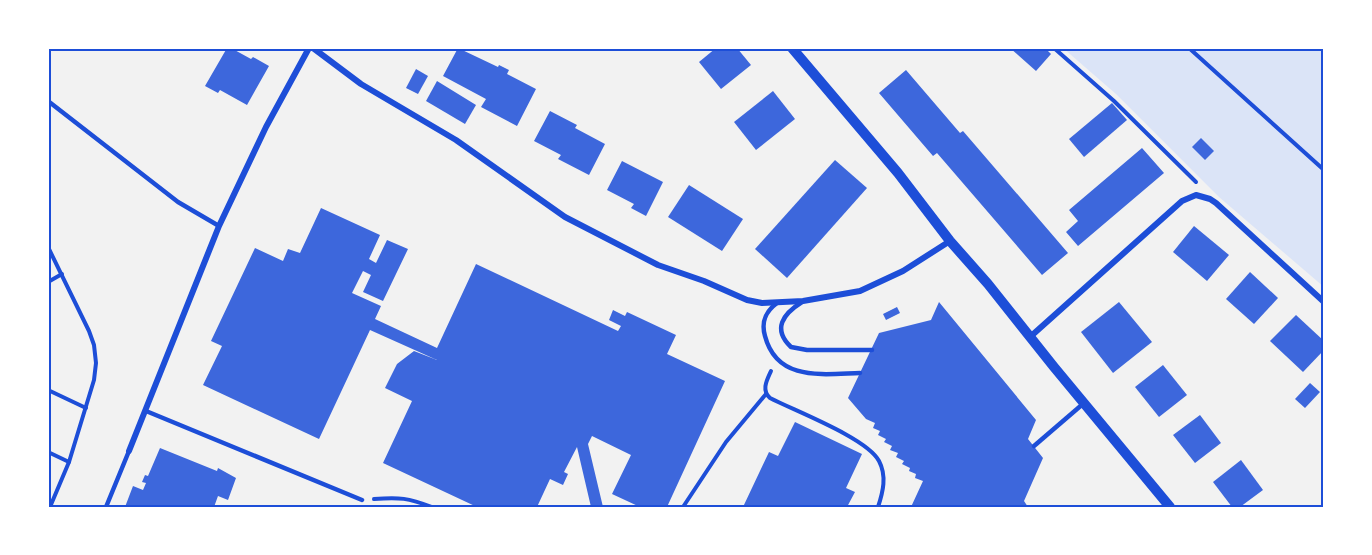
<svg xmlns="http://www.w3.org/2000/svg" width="1372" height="555" font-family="Cabin,sans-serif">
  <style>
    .green { fill: #dbe4f7 }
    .building { fill: #3d67dc }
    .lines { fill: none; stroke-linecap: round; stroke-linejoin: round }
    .path { stroke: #1d4ed8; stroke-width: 4 }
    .service { stroke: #1d4ed8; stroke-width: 4.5 }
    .minor { stroke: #1d4ed8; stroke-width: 6 }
    .tertiary { stroke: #1d4ed8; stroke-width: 10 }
    .neatline { fill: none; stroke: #1d4ed8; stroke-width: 2 }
  </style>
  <rect width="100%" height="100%" fill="#f2f2f2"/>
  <!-- green -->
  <path class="green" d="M1063,48H1324V287L1219,197L1116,94Z"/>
  <!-- building -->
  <g class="building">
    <path d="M227,48H231L251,59L253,57L269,66L247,105L220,90L218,93L205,86Z"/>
    <path d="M458,48L498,67L499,65L509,70L507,74L536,89L517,126L481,107L486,99L443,76Z"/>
    <path d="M716,48H737L751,65L721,89L699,62Z"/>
    <path d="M1010,48H1045L1051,54L1036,71Z"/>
    <path d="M416,69L428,76L418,94L406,88Z"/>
    <path d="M906,70L960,133L963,131L1068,253L1042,275L937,153L933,156L879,93Z"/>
    <path d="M437,81L476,105L465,124L426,101Z"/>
    <path d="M773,91L795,119L756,150L734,122Z"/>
    <path d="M1112,103L1127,120L1084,157L1069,139Z"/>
    <path d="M550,111L577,125L575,128L605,144L589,175L558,159L561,155L534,141Z"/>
    <path d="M1201,138L1214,151L1205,160L1192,147Z"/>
    <path d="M1142,148L1164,173L1078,246L1066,232L1078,221L1069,210Z"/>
    <path d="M835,160L867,188L787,278L755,249Z"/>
    <path d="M622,161L663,182L646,216L631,208L634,204L607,190Z"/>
    <path d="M689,185L743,219L722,251L668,217Z"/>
    <path d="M321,208L380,235L369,259L376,263L387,240L408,249L383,301L363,292L371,275L363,271L352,293L381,306L375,319L437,348L476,264L618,331L621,326L609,320L613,310L625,316L627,312L676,335L667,354L725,381L667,507H640L612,494L631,455L592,436L588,444L603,507H591L577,447L564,472L568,474L563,485L550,479L537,507H477L383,463L412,401L385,388L397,364L414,351L437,360L370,330L319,439L203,385L222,346L211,341L255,248L283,261L288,249L300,253Z"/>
    <path d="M1194,226L1229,255L1207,281L1173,252Z"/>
    <path d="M1250,272L1278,298L1254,324L1226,299Z"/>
    <path d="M939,302L1036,420L1028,439L1043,458L1024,501L1028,507H911L923,481L915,478L916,474L909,471L910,468L902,464L904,461L896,457L898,453L890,450L892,446L884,442L886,439L878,435L880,431L873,428L875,423L866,419L848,398L879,333L931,320Z"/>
    <path d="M1119,302L1152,342L1113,373L1081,332Z"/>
    <path d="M897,307L900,313L886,320L883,314Z"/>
    <path d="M1296,315L1324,341V350L1303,372L1270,341Z"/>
    <path d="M1163,365L1187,395L1159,417L1135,387Z"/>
    <path d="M1310,383L1320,392L1305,408L1295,399Z"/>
    <path d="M1200,415L1221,443L1195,463L1173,435Z"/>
    <path d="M795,422L862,454L846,488L855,492L847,507H743L769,452L778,456Z"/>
    <path d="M160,448L217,471L218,468L236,478L228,500L218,496L214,507H125L133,486L143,490L146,483L142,482L145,475L148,476Z"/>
    <path d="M1241,460L1263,490L1240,507H1232L1213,482Z"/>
  </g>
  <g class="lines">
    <!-- path -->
    <g class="path">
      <path d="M1054,48L1114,101L1196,182"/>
      <path d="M1189,48L1324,170"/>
      <path d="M48,247L89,331L94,345L96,363L94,380L69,462L50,507"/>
      <path d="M48,282L62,274"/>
      <path d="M771,371C767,380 761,390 770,398C795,411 867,438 879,461C887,476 883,492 878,507"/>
      <path d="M48,390L86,408"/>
      <path d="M48,452L69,462"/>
      <path d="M374,499C400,497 408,498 432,507"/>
      <path d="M683,507L726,442L766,394"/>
    </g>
    <!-- service -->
    <g class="service">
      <path d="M48,101L178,202L219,226"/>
      <path d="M802,302C783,314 772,329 791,347L807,350H872"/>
      <path d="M777,303C765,312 761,322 765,336C777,382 823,374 860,373"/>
      <path d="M146,411L362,500"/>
      <path d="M1034,446L1084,403"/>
      <path d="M106,507L129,451"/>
    </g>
    <!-- minor -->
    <g class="minor">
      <path d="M313,48L361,84L456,140L565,217L658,265L704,281L747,300L762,303L803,301L860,291L903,271L950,241"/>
      <path d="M1030,337L1182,201L1196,195L1210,199L1216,203L1324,302"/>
      <path d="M129,451L219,226L266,127L309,48"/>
    </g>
    <!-- tertiary -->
    <path class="tertiary" d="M792,48L898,173L950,241L988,284L1054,367L1170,507"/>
  </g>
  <!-- border -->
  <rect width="1372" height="555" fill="none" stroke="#ffffff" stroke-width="99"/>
  <rect x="50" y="50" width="1272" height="456" class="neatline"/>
</svg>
